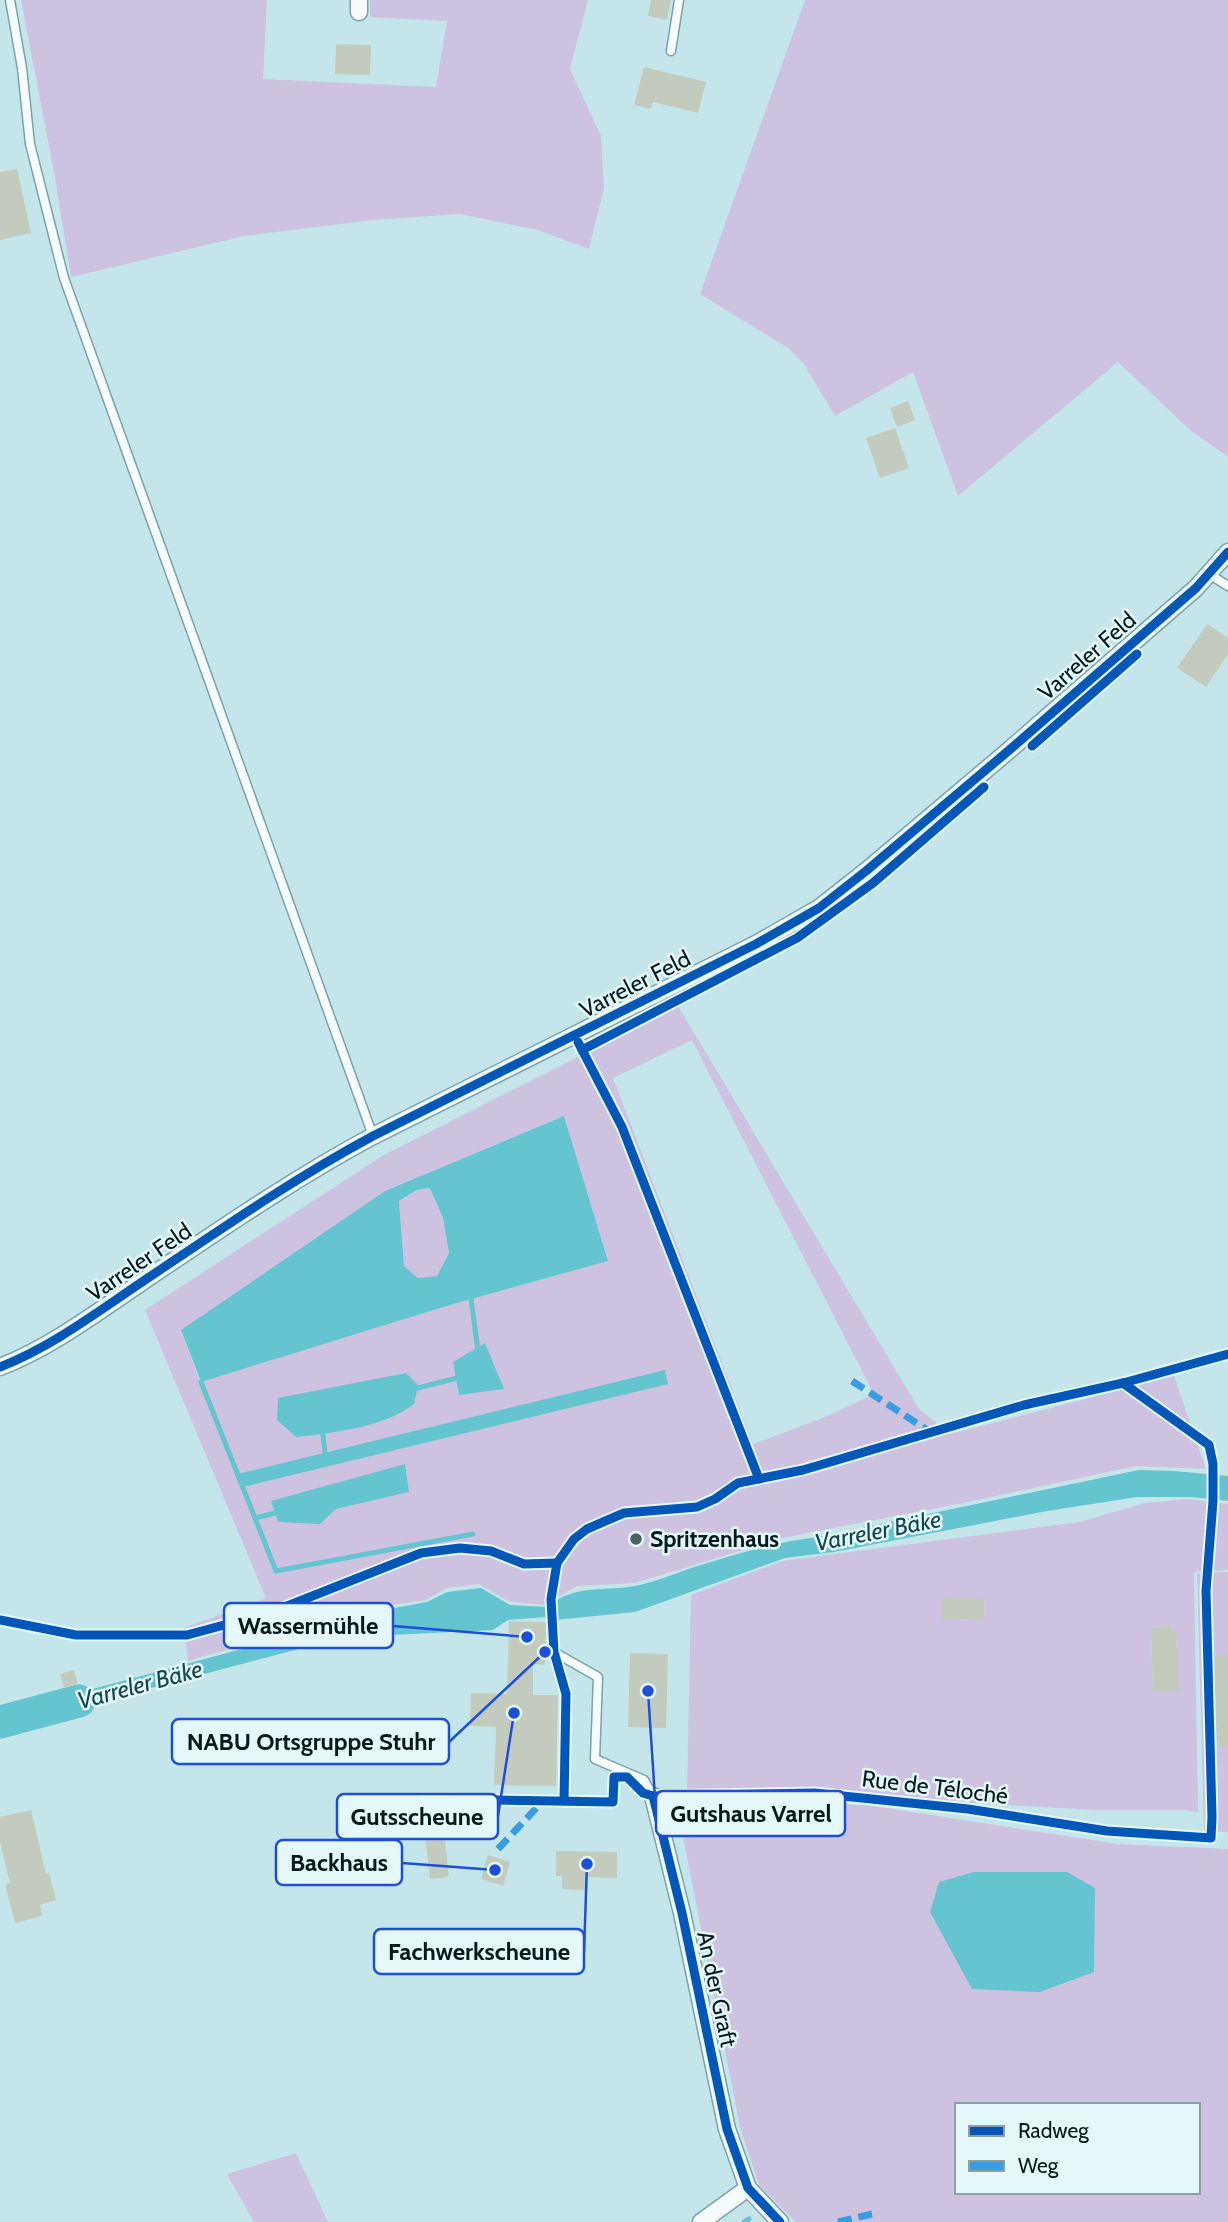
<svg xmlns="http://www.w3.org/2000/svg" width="1228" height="2222" font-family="Cabin,sans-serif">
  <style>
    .green { fill: #cec2e1; fill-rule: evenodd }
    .water { fill: #64c4cf; fill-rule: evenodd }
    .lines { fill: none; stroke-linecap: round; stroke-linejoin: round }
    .stream { stroke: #64c4cf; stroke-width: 5 }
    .river { stroke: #64c4cf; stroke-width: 33 }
    .building { fill: #c3cbbe }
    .lane-casing { stroke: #79a3a8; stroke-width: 11 }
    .street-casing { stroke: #79a3a8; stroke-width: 19 }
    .lane { stroke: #f6fbfc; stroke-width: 8 }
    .street { stroke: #f6fbfc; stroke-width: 16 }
    .quiet { stroke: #399be0; stroke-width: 7; stroke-dasharray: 14 7; stroke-linecap: butt }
    .cycleway-casing { stroke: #e4f8fa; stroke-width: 13 }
    .cycleway { stroke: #0057b8; stroke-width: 9 }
    .poi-dot { fill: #476266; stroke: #e4f8fa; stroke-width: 2.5 }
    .labels { text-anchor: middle; stroke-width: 5; stroke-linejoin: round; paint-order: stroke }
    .street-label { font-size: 23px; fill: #031b1e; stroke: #e4f8fa }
    .poi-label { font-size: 23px; font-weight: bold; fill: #031b1e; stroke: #e4f8fa; text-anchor: start }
    .water-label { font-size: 24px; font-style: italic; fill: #11474d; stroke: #e4f8fa }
    .leader { fill: none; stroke: #1d4ed8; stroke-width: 2.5 }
    .callout-dot { fill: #1d4ed8; stroke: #e4f8fa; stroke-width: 2.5 }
    .callout { fill: #e4f8fa; stroke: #1d4ed8; stroke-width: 2.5 }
    .callout-label { font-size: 24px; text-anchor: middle; font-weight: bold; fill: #031b1e }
  </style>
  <rect width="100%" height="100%" fill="#c4e6eb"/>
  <!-- green -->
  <g class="green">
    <path d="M21,0H267L263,79L436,87L447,21L370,17V0H588L570,69L601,136L604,188L589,249L538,230L459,214L373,220L244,236L71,277L54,172Z"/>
    <path d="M805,0H1228V457L1190,430L1118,362L958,496L913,372L835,416L804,364L788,348L700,294Z"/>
    <path d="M678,1006L919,1409L950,1434L1174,1376L1206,1469L1137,1466L963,1503L782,1538L635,1583L577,1586L544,1605L508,1601L479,1584L447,1588L426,1600L365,1609L188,1661L184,1628L266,1598L145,1310L382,1156ZM692,1040L874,1394L825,1417L753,1444L613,1078ZM564,1116L608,1261L450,1305L200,1381L181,1331L385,1191ZM405,1465L409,1492L336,1509Z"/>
    <path d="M430,1188L443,1218L449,1253L437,1277L418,1278L404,1266L399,1201L418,1190Z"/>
    <path d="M1189,1499L1228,1504V1570L1194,1572L1198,1812L1185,1810H1095L901,1799L811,1790L687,1791L691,1595L782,1561L1079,1522L1145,1503ZM942,1598L985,1600L984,1620L941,1619ZM1172,1626L1173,1633L1176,1634L1178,1691H1153L1151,1635L1153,1634V1627Z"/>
    <path d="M1228,1572V1832L1204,1831L1197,1573Z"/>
    <path d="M811,1804L867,1805L1118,1844L1228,1849V2222H796L759,2185L740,2127L678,1811ZM957,2105H1198V2192H957Z"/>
    <path d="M296,2153L328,2222H254L227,2174Z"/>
  </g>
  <!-- water -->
  <g class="water">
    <path d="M564,1116L608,1261L450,1305L201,1382L181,1330L385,1191ZM430,1188L443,1218L449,1253L437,1276L418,1278L404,1266L399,1201L417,1190Z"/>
    <path d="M485,1343L504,1389L459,1395L453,1362Z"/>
    <path d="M665,1370L668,1384L243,1487L238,1474Z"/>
    <path d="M406,1373L418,1385L414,1404C385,1427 333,1433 296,1437L277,1420L278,1398Z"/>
    <path d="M405,1464L409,1492L336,1509L320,1524L278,1522L271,1501Z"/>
    <path d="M1139,1470L1174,1471L1228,1476V1501L1191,1497H1137L1047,1511L834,1552L785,1558L635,1612L555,1620L546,1617L508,1620L493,1630L371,1636L310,1646L49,1715L34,1713L44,1702L287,1637L367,1613L427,1602L447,1592L481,1588L510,1605L547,1607C578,1582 604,1593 640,1585C657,1581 674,1574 691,1568C733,1555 774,1542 818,1537Z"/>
    <path d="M974,1872H1067L1095,1888L1094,1972L1040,1992L972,1989L930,1912L939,1882Z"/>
  </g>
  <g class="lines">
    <!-- stream -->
    <g class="stream">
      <path d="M471,1299L478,1351"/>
      <path d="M201,1382L276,1571L473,1534"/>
      <path d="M410,1390L461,1377"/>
      <path d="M322,1428L325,1452"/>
      <path d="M255,1518L275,1513"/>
      <path d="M744,2222L749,2219"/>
    </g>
    <!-- river -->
    <path class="river" d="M0,1722L79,1701"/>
  </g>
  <!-- building -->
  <g class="building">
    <path d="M651,0H671L667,20L648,16Z"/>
    <path d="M336,44L371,45L370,75L335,74Z"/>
    <path d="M644,67L706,82L698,113L653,102L651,109L634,105Z"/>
    <path d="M17,169L31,233L0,240V172Z"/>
    <path d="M908,401L915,420L897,427L890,408Z"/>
    <path d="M895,428L909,468L880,478L866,438Z"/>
    <path d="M1207,624L1228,638V654L1206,687L1177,668Z"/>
    <path d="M942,1598L985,1599L984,1620L941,1619Z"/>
    <path d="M509,1621L546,1622L545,1665L533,1664V1695H558L556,1786L494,1785L496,1727L470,1726L471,1693L507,1694Z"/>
    <path d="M1172,1626L1173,1633H1176L1179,1691L1153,1692L1151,1634H1153V1627Z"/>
    <path d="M630,1653L668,1654L666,1728L628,1727Z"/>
    <path d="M1228,1655V1747H1212L1208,1656Z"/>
    <path d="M74,1670L78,1684L64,1688L60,1674Z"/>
    <path d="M31,1810L46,1874L49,1873L56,1900L40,1905L42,1916L15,1923L5,1884L10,1883L0,1842V1817Z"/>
    <path d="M443,1823L449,1877L430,1879L424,1826Z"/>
    <path d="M556,1851L617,1852V1878L586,1877V1890L562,1889V1876H556Z"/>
    <path d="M488,1855L510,1862L503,1886L481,1879Z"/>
  </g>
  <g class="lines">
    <defs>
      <g id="lane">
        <path d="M10,0L22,68L30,144L64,278L373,1136"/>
        <path d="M671,51L679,0"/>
        <path d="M1209,574L1228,586"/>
        <path d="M575,1036L622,1127L759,1479"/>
        <path d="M554,1652L598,1677L595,1759L644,1780L653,1796L814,1793L968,1809L1107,1831L1211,1838"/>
      </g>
      <g id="street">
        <path d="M359,12V0"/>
        <path d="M0,1367C51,1347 96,1313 142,1282C218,1231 293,1179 373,1136L756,944L819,908L866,871L1007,752L1196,588L1228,552"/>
        <path d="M653,1796L682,1913L727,2129L748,2188L780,2222"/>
        <path d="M701,2222L748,2188"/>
      </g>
    </defs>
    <!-- lane casing -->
    <use href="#lane" class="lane-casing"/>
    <!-- street casing -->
    <use href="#street" class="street-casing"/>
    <!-- lane -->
    <use href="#lane" class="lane"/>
    <!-- street -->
    <use href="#street" class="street"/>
    <!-- quiet -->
    <g class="quiet">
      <path d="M852,1381L932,1433"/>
      <path d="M498,1849L543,1801"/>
      <path d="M838,2222L872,2214"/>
    </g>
    <defs>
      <g id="cycleway">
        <path d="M1032,746L1137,654"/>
        <path d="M578,1042L622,1127L759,1479"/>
        <path d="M582,1050L797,938L873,883L984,787"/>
        <path d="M0,1367C51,1347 96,1313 142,1282C218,1231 293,1179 373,1136L756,944L819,908L866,871L1007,752L1196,588L1228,552"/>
        <path d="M0,1620L76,1635H187L272,1612L421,1553L460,1548L491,1551L524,1564L557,1563"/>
        <path d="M653,1796L682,1913L727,2129L748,2188L780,2222"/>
        <path d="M423,1799L613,1802L614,1777H627L643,1793L653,1796L814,1793L968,1809L1107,1831L1211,1838L1212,1817L1206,1591L1213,1501V1464L1209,1445L1123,1383"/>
        <path d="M564,1801L566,1694L554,1652L551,1599L557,1563L574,1539L587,1529L624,1513L697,1507L715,1499L738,1483L803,1470L1024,1405L1123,1383L1228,1354"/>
      </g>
    </defs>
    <!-- cycleway casing -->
    <use href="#cycleway" class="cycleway-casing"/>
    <!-- cycleway -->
    <use href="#cycleway" class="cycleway"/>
  </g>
  <!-- markers -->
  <circle class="poi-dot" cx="636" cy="1539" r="7"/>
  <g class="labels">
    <!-- street labels -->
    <g class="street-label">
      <text transform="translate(1087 656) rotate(-41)" y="8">Varreler Feld</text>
      <text transform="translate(635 984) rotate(-27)" y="8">Varreler Feld</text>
      <text transform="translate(139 1262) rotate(-34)" y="8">Varreler Feld</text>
      <text transform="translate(935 1787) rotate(7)" y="8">Rue de Téloché</text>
      <text transform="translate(717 1989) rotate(78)" y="8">An der Graft</text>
    </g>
    <!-- poi labels -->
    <g class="poi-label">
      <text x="650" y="1547">Spritzenhaus</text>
    </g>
    <!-- water labels -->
    <g class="water-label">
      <text transform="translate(878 1531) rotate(-11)" y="8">Varreler Bäke</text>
      <text transform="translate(140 1685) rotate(-15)" y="8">Varreler Bäke</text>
    </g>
  </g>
  <!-- callouts -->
  <path class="leader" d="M527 1637L393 1626M545 1652L449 1742M648 1691L656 1813M514 1713L498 1816M495 1870L402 1863M587 1864L584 1952"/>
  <g class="callout-dot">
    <circle cx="527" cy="1637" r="7"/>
    <circle cx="545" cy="1652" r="7"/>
    <circle cx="648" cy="1691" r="7"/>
    <circle cx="514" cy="1713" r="7"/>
    <circle cx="495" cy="1870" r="7"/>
    <circle cx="587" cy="1864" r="7"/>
  </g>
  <g class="callout">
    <rect x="224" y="1603" width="169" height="45" rx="7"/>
    <rect x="172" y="1719" width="277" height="45" rx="7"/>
    <rect x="656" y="1791" width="189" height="45" rx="7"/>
    <rect x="337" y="1794" width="161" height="45" rx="7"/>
    <rect x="276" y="1840" width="126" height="45" rx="7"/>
    <rect x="374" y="1929" width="210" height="45" rx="7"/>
  </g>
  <g class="callout-label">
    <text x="308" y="1634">Wassermühle</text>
    <text x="311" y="1750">NABU Ortsgruppe Stuhr</text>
    <text x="751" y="1822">Gutshaus Varrel</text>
    <text x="417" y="1825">Gutsscheune</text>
    <text x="339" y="1871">Backhaus</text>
    <text x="479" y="1960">Fachwerkscheune</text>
  </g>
  <!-- legend -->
  <rect x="955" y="2103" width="245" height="91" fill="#e4f8fa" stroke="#8aa0a2" stroke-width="2"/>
  <rect x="969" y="2126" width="35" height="10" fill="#0057b8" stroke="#8aa0a2" stroke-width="2"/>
  <text x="1018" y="2138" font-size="21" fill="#031b1e">Radweg</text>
  <rect x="969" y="2161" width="35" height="10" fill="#399be0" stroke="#8aa0a2" stroke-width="2"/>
  <text x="1018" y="2173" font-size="21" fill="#031b1e">Weg</text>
</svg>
